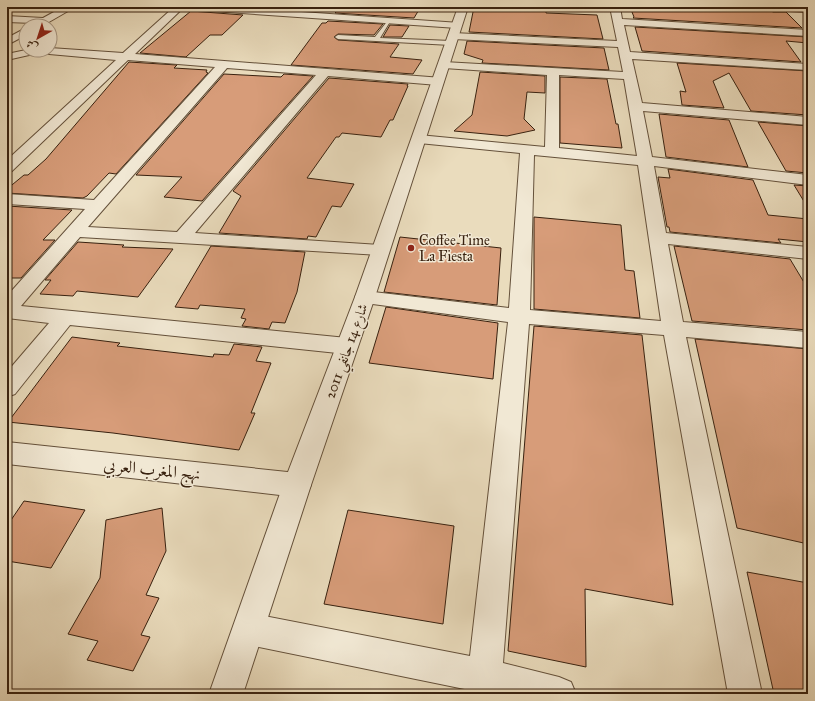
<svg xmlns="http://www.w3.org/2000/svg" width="815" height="701" font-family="'IM FELL Great Primer',Amiri,serif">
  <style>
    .building { fill: #d79c79; stroke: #38210f }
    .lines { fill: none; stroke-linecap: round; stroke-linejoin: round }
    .service-casing { stroke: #64503a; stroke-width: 2 }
    .minor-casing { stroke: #64503a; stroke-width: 2 }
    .tertiary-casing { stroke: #64503a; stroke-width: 2 }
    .service { fill: #f1e8d4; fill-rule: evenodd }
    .minor { fill: #f1e8d4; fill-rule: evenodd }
    .tertiary { fill: #f1e8d4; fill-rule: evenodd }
    .poi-dot { fill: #8f2418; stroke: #f1e8d4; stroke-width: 1.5 }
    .labels { text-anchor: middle; stroke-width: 3; stroke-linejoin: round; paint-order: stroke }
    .poi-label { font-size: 14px; fill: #38210f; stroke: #f1e8d4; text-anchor: start }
    .street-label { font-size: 14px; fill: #38210f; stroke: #f1e8d4 }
    .near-street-label { font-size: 17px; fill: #38210f; stroke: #f1e8d4 }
  </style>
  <rect width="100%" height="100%" fill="#eadcbd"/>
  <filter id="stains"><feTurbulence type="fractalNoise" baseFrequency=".005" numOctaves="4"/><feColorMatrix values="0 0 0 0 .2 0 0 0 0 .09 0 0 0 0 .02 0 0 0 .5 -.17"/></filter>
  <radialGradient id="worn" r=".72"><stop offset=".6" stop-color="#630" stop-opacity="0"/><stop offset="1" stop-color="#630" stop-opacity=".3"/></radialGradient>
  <!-- building -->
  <g class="building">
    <path d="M341,7H398L420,8L414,18L335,13Z"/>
    <path d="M474,7H546V13L597,15L603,39L469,32Z"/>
    <path d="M630,7H731L768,9L773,12H786L802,28L633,18L634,17Z"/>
    <path d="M191,11L243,15L222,35H210L186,57L140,53Z"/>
    <path d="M328,21L383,24L374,35L338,34L334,37L338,40L399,44L390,57L422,60L413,74L291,65L322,23H326Z"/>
    <path d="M390,25L409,26L402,37H383Z"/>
    <path d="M635,27L808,37V43L786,41L801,62L642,51Z"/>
    <path d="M467,41L604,48L609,70L482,63L483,60L464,54Z"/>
    <path d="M129,62L177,65L174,68L207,70L206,72L208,73L116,174L109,173L87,196L83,198L7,193V189L24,175H28L46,159Z"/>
    <path d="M677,63L808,71V115L751,111L729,73L713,81L724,108L682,105L680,91L686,92Z"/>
    <path d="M480,72L545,76V93L527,92L524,119L535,130L507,136L454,131L472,115Z"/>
    <path d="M224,74L281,77L284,74L313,76L202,201L164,197L182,177L136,175Z"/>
    <path d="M560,77L607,79L616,124H618L622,148L560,143Z"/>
    <path d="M329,78L408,84L407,86H408L393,120H390L381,137L342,133L339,137H336L307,178L354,184L341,207L332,206L316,237L308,236L307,239L219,233L241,196L233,191Z"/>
    <path d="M659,114L729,120L748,167L666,157Z"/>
    <path d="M758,122L808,126V173L786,171Z"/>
    <path d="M668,169L753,180L768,215L808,219V242L778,239L781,243L670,232L669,227H667L658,177L670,178Z"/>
    <path d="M794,185L808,186V208Z"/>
    <path d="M7,206L72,210L43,240H55L21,278H7Z"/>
    <path d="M534,217L621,225L625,270L634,271L640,318L534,309Z"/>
    <path d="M400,237L501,248L497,305L384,292Z"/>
    <path d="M78,242L124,245L122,247L173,249L138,297L77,291L73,296L40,294L51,280H45Z"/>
    <path d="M211,246L305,252L297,292L285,323L272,322L269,329L242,326L246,319L241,318L245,309L200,305L198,309L175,307Z"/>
    <path d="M674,246L790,259L808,289V330L692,321Z"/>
    <path d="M386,307L498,323L493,379L369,363Z"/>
    <path d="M534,326L642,335L673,605L585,589L586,667L508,651Z"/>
    <path d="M72,337L120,343L117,346L213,357L214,354L229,355L234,344L262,347L256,361L271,363L251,413H255L239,450L113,433L8,422Z"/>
    <path d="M695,339L808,349V544L737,528Z"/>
    <path d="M24,501L85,510L51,568L7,561V526Z"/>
    <path d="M162,508L166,551L146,595L159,598L141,635L150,637L133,671L87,660L98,641L68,634L100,578L106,520Z"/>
    <path d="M348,510L454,526L443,624L324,604Z"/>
    <path d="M747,572L808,583V694H774Z"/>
  </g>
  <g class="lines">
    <defs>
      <path id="service" d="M389,19L391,20L380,38L451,41L454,43L451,45L338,39L335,37L338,35L375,37Z"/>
      <g id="minor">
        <path d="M63,7H75L42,26H30L33,23L7,22V16L43,18Z"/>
        <path d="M174,7H227L460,23L462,25L457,28L182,9L135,54L442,78L444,81L442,84L438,85L328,76L195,233L380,245L386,246L389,250L386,254L380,255L80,237L21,306L347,338L355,341L358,346L355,351L347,354L70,325L15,394L7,397V372L49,323L7,318V296L85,209L7,204V194L94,200L215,67L128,60L12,171L7,173V160L116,60L38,53L7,60V54L26,50H50V48L123,53ZM227,68L316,75L177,232L88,227Z"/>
        <path d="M610,7H620L622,19L808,30V36L624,25L630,52L808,64V70L632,59L642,103L808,117V125L643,111L652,157L808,175V185L654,166L666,233L808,247V259L668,244L683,322L808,332V348L686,337L762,694H728L664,335L529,324L503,663L559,677L571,682L576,694H489L249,645L238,640L233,629L238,618L249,613L470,656L508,322L365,303L358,302L355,297L358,292L365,291L509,308L520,153L419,143L414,142L412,139L414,136L419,135L545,147L547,75L444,68L440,67L438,65L440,63L444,62L623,72L618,47L453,39L448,36L453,33L617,41ZM559,75L624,79L637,156L559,148ZM534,155L638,165L661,321L530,310Z"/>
        <path d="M768,7H808V12L773,10Z"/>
        <path d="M26,28V35L7,45V38Z"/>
        <path d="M7,442L297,473L307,477L311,485L307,493L297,497L7,464Z"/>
      </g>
      <path id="tertiary" d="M458,7H468L375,297L311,485L243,694H209L283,485L355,297Z"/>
    </defs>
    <!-- service casing -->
    <use href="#service" class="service-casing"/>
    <!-- minor casing -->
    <use href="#minor" class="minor-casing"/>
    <!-- tertiary casing -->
    <use href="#tertiary" class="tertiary-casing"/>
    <!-- service -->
    <use href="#service" class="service"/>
    <!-- minor -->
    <use href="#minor" class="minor"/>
    <!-- tertiary -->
    <use href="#tertiary" class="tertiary"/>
  </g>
  <!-- markers -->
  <circle class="poi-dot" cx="411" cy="248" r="4"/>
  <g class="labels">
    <!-- poi labels -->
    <g class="poi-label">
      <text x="419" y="245">Coffee Time<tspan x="419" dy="16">La Fiesta</tspan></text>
    </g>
    <!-- street labels -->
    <g class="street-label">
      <text transform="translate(346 351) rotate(-70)" y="5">شارع 14 جانفي 2011</text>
    </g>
    <!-- near-street labels -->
    <g class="near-street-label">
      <text transform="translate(152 469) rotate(6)" y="6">نهج المغرب العربي</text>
    </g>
  </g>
  <!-- margin -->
  <rect width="815" height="701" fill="none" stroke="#eadcbd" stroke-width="24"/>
  <rect x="8" y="8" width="799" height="685" fill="none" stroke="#38210f" stroke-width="2"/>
  <rect x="12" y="12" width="791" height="677" fill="none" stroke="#38210f"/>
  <!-- north arrow -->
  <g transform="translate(38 38) rotate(219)"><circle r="19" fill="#f1e8d4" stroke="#a79885"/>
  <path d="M0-3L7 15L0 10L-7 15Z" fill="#8f2418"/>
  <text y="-6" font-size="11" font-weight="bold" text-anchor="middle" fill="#38210f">ش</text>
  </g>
  <rect width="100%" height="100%" filter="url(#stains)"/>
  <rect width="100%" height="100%" fill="url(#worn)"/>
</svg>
